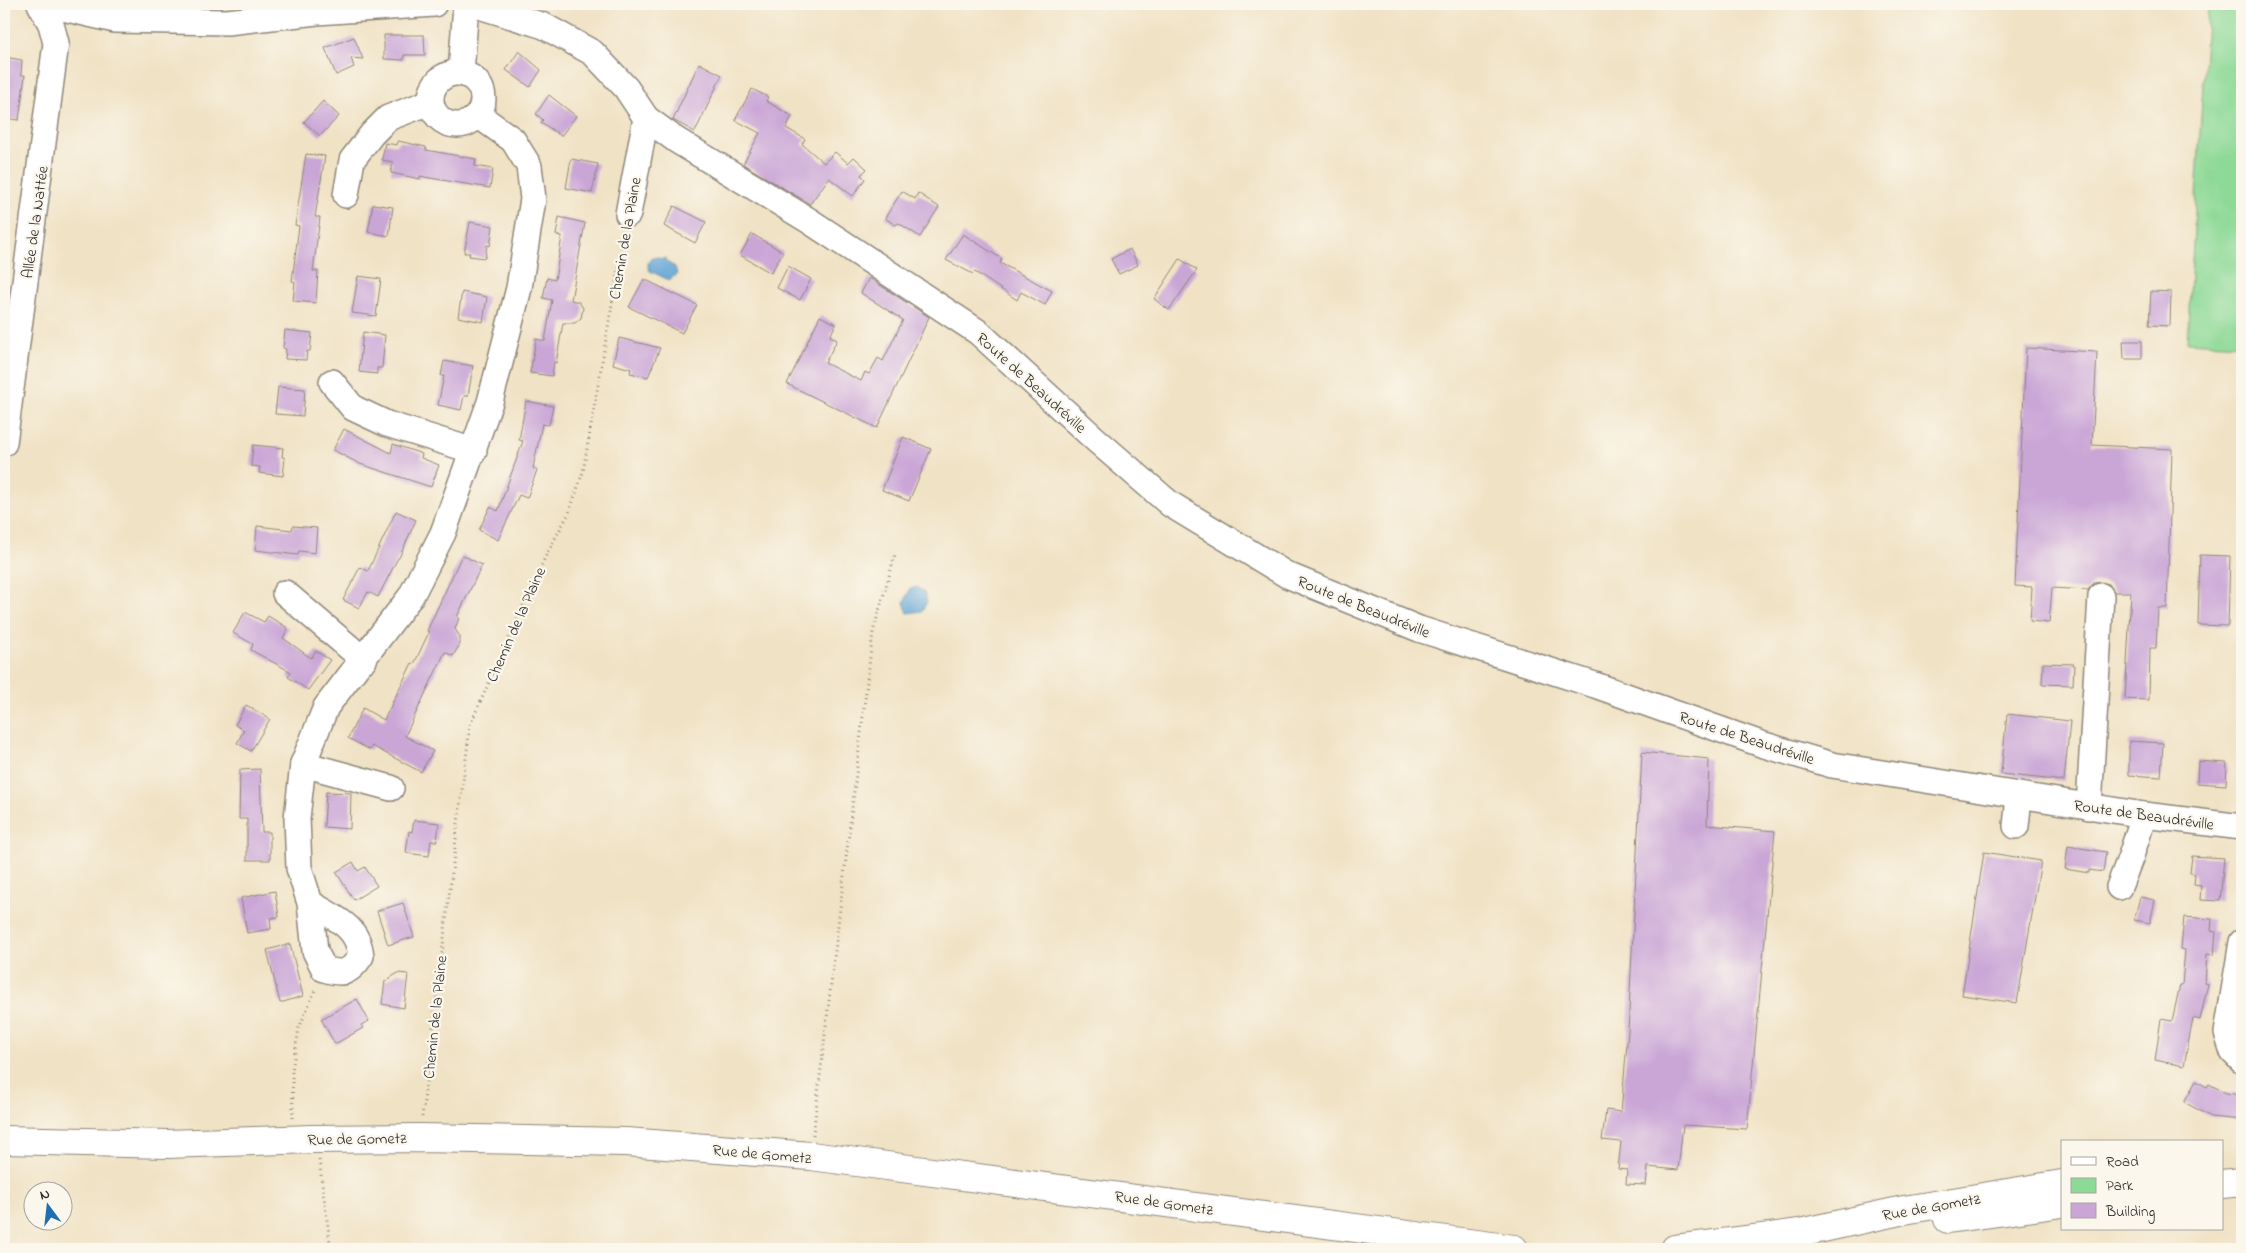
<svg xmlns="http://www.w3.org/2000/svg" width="2246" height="1253" font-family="'Indie Flower',sans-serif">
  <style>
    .green { fill: #8dd996; stroke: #5c8260 }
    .water { fill: #62a5d6; stroke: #466880 }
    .building { fill: #caa6d7 }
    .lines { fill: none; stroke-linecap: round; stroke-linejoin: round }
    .minor-casing { stroke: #8e8678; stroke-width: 28 }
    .major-casing { stroke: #8e8678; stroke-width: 30 }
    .path { stroke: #8e8678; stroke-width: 3; stroke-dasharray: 1 4; stroke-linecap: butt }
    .minor { stroke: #fff; stroke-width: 25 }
    .major { stroke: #fff; stroke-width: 28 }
    .labels { text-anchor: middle; stroke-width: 4.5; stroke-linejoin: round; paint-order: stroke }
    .street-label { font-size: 16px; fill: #2b2b2b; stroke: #fbf7ec }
  </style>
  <rect width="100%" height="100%" fill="#fbf7ec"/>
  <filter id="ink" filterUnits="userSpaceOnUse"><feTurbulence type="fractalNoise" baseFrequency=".02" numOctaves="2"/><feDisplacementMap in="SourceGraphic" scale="10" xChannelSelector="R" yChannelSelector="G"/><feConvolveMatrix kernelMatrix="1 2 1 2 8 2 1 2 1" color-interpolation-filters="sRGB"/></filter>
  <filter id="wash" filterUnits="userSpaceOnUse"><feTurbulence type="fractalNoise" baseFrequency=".0096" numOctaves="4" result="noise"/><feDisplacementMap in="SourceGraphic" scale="20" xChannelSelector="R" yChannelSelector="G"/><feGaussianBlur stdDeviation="1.12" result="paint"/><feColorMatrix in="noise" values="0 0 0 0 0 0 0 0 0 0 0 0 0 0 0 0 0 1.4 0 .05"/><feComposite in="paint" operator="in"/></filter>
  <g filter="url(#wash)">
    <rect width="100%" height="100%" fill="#f0e2c5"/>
    <!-- green -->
    <path class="green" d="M2208,4H2242V345L2187,342Z"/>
    <!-- water -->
    <g class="water">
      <path d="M656,257L662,259L666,258L668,263L675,267L677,274L669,280L650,271C646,264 648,259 656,257Z"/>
      <path d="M917,587L924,592L927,602L922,611L908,613L904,603L910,589Z"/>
    </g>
    <g id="blocks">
      <!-- building -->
      <g class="building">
        <path d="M384,35H424L425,55H404V60L384,59Z"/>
        <path d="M354,37L363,59L351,58L354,67L336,75L325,48Z"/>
        <path d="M519,51L541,70L530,87L506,70Z"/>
        <path d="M4,57L22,60L21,75H25L19,120L4,118Z"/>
        <path d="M699,63L722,75L695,132L673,120Z"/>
        <path d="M752,89L768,97L766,101L792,116L786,128L805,139L802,144L824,163L835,152L848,163L854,157L867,169L861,175L865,179L853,196L829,178L810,204L743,164L760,133L735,120Z"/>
        <path d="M549,95L576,116L561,136L541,122L543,120L536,114Z"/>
        <path d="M323,101L339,116L320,136L304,122Z"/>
        <path d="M398,141L426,147V150L476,159L475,166L493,169L490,188L430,178L420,176V179L391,173L393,162L382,160L385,143L397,145Z"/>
        <path d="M306,154L325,156L315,217H320L313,271H318L316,303L293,301L295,282L292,281L299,226L295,225Z"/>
        <path d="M571,159L598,164L592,193L566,188Z"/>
        <path d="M902,191L915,199L918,193L939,207L920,237L899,223L895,225L885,218Z"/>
        <path d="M373,204L393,207L389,236L368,232Z"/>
        <path d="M674,206L706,222L695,243L664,226Z"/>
        <path d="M559,217L585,223L571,300L579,302L583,308L581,318L575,323H563L556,363L554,362L552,376L530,373L536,339L545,341L552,300L543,298L547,278L555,280L562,236L556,235Z"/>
        <path d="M470,222L493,226L490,246L487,245L485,258L469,256L470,253H464Z"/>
        <path d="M752,234L783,252L771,273L740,255Z"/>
        <path d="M963,234L1002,259L1000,263L1052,291L1045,305L1021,292L1017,300L975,272L973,274L946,260Z"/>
        <path d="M1130,249L1138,265L1119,274L1111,259Z"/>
        <path d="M1180,259L1197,270L1169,310L1154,299Z"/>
        <path d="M788,266L811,279L800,300L777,288Z"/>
        <path d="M358,276L381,279L376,316L352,313Z"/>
        <path d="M869,278L929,317L877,428L787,384L820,316L836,324L830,336L837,340L825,363L861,381L865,372L869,374L878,358L883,361L903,320L861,293Z"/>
        <path d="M644,279L697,305L682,333L629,307Z"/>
        <path d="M2151,291L2171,292L2170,326L2149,325Z"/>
        <path d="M462,292L487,297L483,322L458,317Z"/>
        <path d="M285,330L312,333L310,351H307L306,360L285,359L286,349L283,348Z"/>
        <path d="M363,332L385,335L382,368H377V374L359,372Z"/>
        <path d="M619,338L660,348L648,377L630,373L631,369L613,364Z"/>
        <path d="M2123,341H2142V359H2124Z"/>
        <path d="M2026,348L2097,352L2092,445L2172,449L2167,608H2158L2156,648H2150L2149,700L2125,699L2131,592H2114L2109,584L2101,582L2094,583L2088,590L2052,588L2049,623L2030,621L2032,587L2015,586Z"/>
        <path d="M444,361L473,366L468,396H464L461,410L438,405L444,376H441Z"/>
        <path d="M278,387L305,389L303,416L275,414Z"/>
        <path d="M526,401L553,406L549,425L542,424L533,468L537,470L527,498L519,495L498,540L479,530L490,507L498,511L523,441L519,440Z"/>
        <path d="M344,429L391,453L393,444L422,454L421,458L439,465L431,487L360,464L333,450Z"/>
        <path d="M903,437L931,449L909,501L882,490Z"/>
        <path d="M253,445L283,448L282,457L285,458L283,476L259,473L260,467L251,466Z"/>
        <path d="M396,511L416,520L399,558H398L378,597L368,592L359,608L343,600L360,567L368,571Z"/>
        <path d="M257,526L292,530L293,526L317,528L315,553L299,551L298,555L255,550Z"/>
        <path d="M462,555L482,565L457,617L459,618L455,629L460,637V644L453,656L445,652L405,736L433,751L421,772L372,746L370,750L348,738L363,708L384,720L412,663L414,664L429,632L427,631Z"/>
        <path d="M2200,555L2230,556L2228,626L2198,625Z"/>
        <path d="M245,612L264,622L268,616L288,628L283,638L311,658L316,651L330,660L308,690L288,677L291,672L251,650L253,644L233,633Z"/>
        <path d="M2043,663L2074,664L2073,685L2042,684Z"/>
        <path d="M246,705L270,719L251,751L237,743L244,730L235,725Z"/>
        <path d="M2007,714L2070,721L2064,781L2001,774Z"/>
        <path d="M2129,741L2163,743L2161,777L2129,775Z"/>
        <path d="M1642,752L1709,759L1707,825L1775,831L1747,1129L1683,1125L1678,1170L1648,1167L1646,1185L1626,1184L1627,1170L1618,1169L1621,1142L1602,1140L1606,1110L1621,1112L1628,1032Z"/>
        <path d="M2198,761L2227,763L2226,785L2197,783Z"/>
        <path d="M260,769L262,832H270V860H247V819H239L240,770Z"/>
        <path d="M326,792L351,793L350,829L324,827Z"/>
        <path d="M414,820L439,823L437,841H431L429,856L406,853L409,831L412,832Z"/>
        <path d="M2068,846L2106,852L2103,872L2089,870V873L2065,869Z"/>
        <path d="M1984,852L2041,861L2017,1003L1962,995Z"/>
        <path d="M2192,856L2224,858L2220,901L2200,900L2201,886L2194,885L2195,874L2190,873Z"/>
        <path d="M353,862L358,871L365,867L377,886L354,900L336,872Z"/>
        <path d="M275,891L279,917L270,918L271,929L247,933L241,898Z"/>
        <path d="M2140,897L2155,900L2150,923L2134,920Z"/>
        <path d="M403,903L414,937L388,945L377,911Z"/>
        <path d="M2184,917L2212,919L2211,931L2216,932L2214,955L2207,954L2205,983L2208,984L2200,1020L2193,1018L2184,1066L2155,1060L2161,1019L2172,1021L2180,985H2182L2185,950L2181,949Z"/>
        <path d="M290,944L303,996L280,1003L267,950Z"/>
        <path d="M398,973L408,974L404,1008L382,1004L385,981Z"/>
        <path d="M357,999L369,1021L361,1025L363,1028L335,1044L321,1019Z"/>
        <path d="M2196,1081L2207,1087L2209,1084L2226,1093L2242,1095V1120L2211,1117L2184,1102Z"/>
      </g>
    </g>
  </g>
  <g filter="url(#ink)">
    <use href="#blocks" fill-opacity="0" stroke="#8e8678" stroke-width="1"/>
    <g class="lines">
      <defs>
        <g id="minor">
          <path d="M46,4L115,20L227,22L317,12L434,4"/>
          <path d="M473,4L544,26L593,53L626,88L646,118L676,140L808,220L978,332L1095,439L1170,504L1287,575L1419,629L1595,685L1761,744L1832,765L2144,815L2242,827"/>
          <circle cx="457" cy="99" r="26"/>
          <path d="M461,73L466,4"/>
          <path d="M346,195L352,160L372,134L388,118L430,102"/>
          <path d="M628,214L646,118"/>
          <path d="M332,382L353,408L387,424L474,451"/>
          <path d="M4,443L56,43L51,24L40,4"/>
          <path d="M285,593L364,660"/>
          <path d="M303,764L391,788"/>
          <path d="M2089,807L2101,596"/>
          <path d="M2016,826L2019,797"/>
          <path d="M2119,887L2131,856L2144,815"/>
          <path d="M310,903C334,918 358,925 361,956C350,973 343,975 324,969L315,951L310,903L299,868L297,818L303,764L326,707L411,596L443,533L490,402L519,288L533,199L529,166L513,140L478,115"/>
          <path d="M2242,942L2227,1033L2233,1052L2242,1061"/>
        </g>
        <g id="major">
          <path d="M4,1140L167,1144L312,1139L420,1138L626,1142L811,1156L1514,1249"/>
          <path d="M2222,1184L2242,1182"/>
          <path d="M1948,1219L2062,1203"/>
          <path d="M1675,1249L1800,1233L1904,1210L2062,1184"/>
        </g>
      </defs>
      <!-- minor casing -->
      <use href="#minor" class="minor-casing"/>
      <!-- major casing -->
      <use href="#major" class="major-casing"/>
      <!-- path -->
      <g class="path">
        <path d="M422,1117L470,725L547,553L569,513L583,472L624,235"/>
        <path d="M293,1118L292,1071L299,1028L316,988"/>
        <path d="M813,1135L873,632L895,555"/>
        <path d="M319,1160L331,1249"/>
      </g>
      <!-- minor -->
      <use href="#minor" class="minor"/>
      <!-- major -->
      <use href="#major" class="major"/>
    </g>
  </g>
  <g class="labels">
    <!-- street labels -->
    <g class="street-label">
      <text transform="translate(34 222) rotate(-82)" y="6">Allée de la Nattée</text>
      <text transform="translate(624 238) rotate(-80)" y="6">Chemin de la Plaine</text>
      <text transform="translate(1032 382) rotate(42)" y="6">Route de Beaudréville</text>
      <text transform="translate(1364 606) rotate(22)" y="6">Route de Beaudréville</text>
      <text transform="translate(515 624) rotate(-66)" y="6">Chemin de la Plaine</text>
      <text transform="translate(1747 737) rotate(18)" y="6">Route de Beaudréville</text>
      <text transform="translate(2144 814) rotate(8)" y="6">Route de Beaudréville</text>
      <text transform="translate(434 1017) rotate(-84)" y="6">Chemin de la Plaine</text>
      <text transform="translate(357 1138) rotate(-1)" y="6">Rue de Gometz</text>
      <text transform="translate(762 1153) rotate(5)" y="6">Rue de Gometz</text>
      <text transform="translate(1164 1202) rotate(8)" y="6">Rue de Gometz</text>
      <text transform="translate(1931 1206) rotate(-10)" y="6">Rue de Gometz</text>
    </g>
  </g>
  <!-- margin -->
  <rect width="2246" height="1253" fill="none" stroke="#fbf7ec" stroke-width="20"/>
  <!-- legend -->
  <rect x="2061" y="1140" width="162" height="90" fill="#fbf7ec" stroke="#a8a59f"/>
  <rect x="2071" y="1157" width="25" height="8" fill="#ffffff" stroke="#a8a59f"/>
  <text x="2106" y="1166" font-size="15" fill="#2b2b2b">Road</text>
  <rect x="2071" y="1178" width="25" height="15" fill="#8dd996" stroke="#a8a59f"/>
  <text x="2106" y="1190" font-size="15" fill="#2b2b2b">Park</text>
  <rect x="2071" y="1203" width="25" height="15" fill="#caa6d7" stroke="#a8a59f"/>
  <text x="2106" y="1216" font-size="15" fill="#2b2b2b">Building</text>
  <!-- north arrow -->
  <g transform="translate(48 1206) rotate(345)"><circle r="24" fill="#fbf7ec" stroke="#a8a59f"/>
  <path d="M0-4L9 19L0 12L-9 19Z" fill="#1f6fb2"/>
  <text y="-8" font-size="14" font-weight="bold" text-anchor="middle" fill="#2b2b2b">N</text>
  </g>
</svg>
